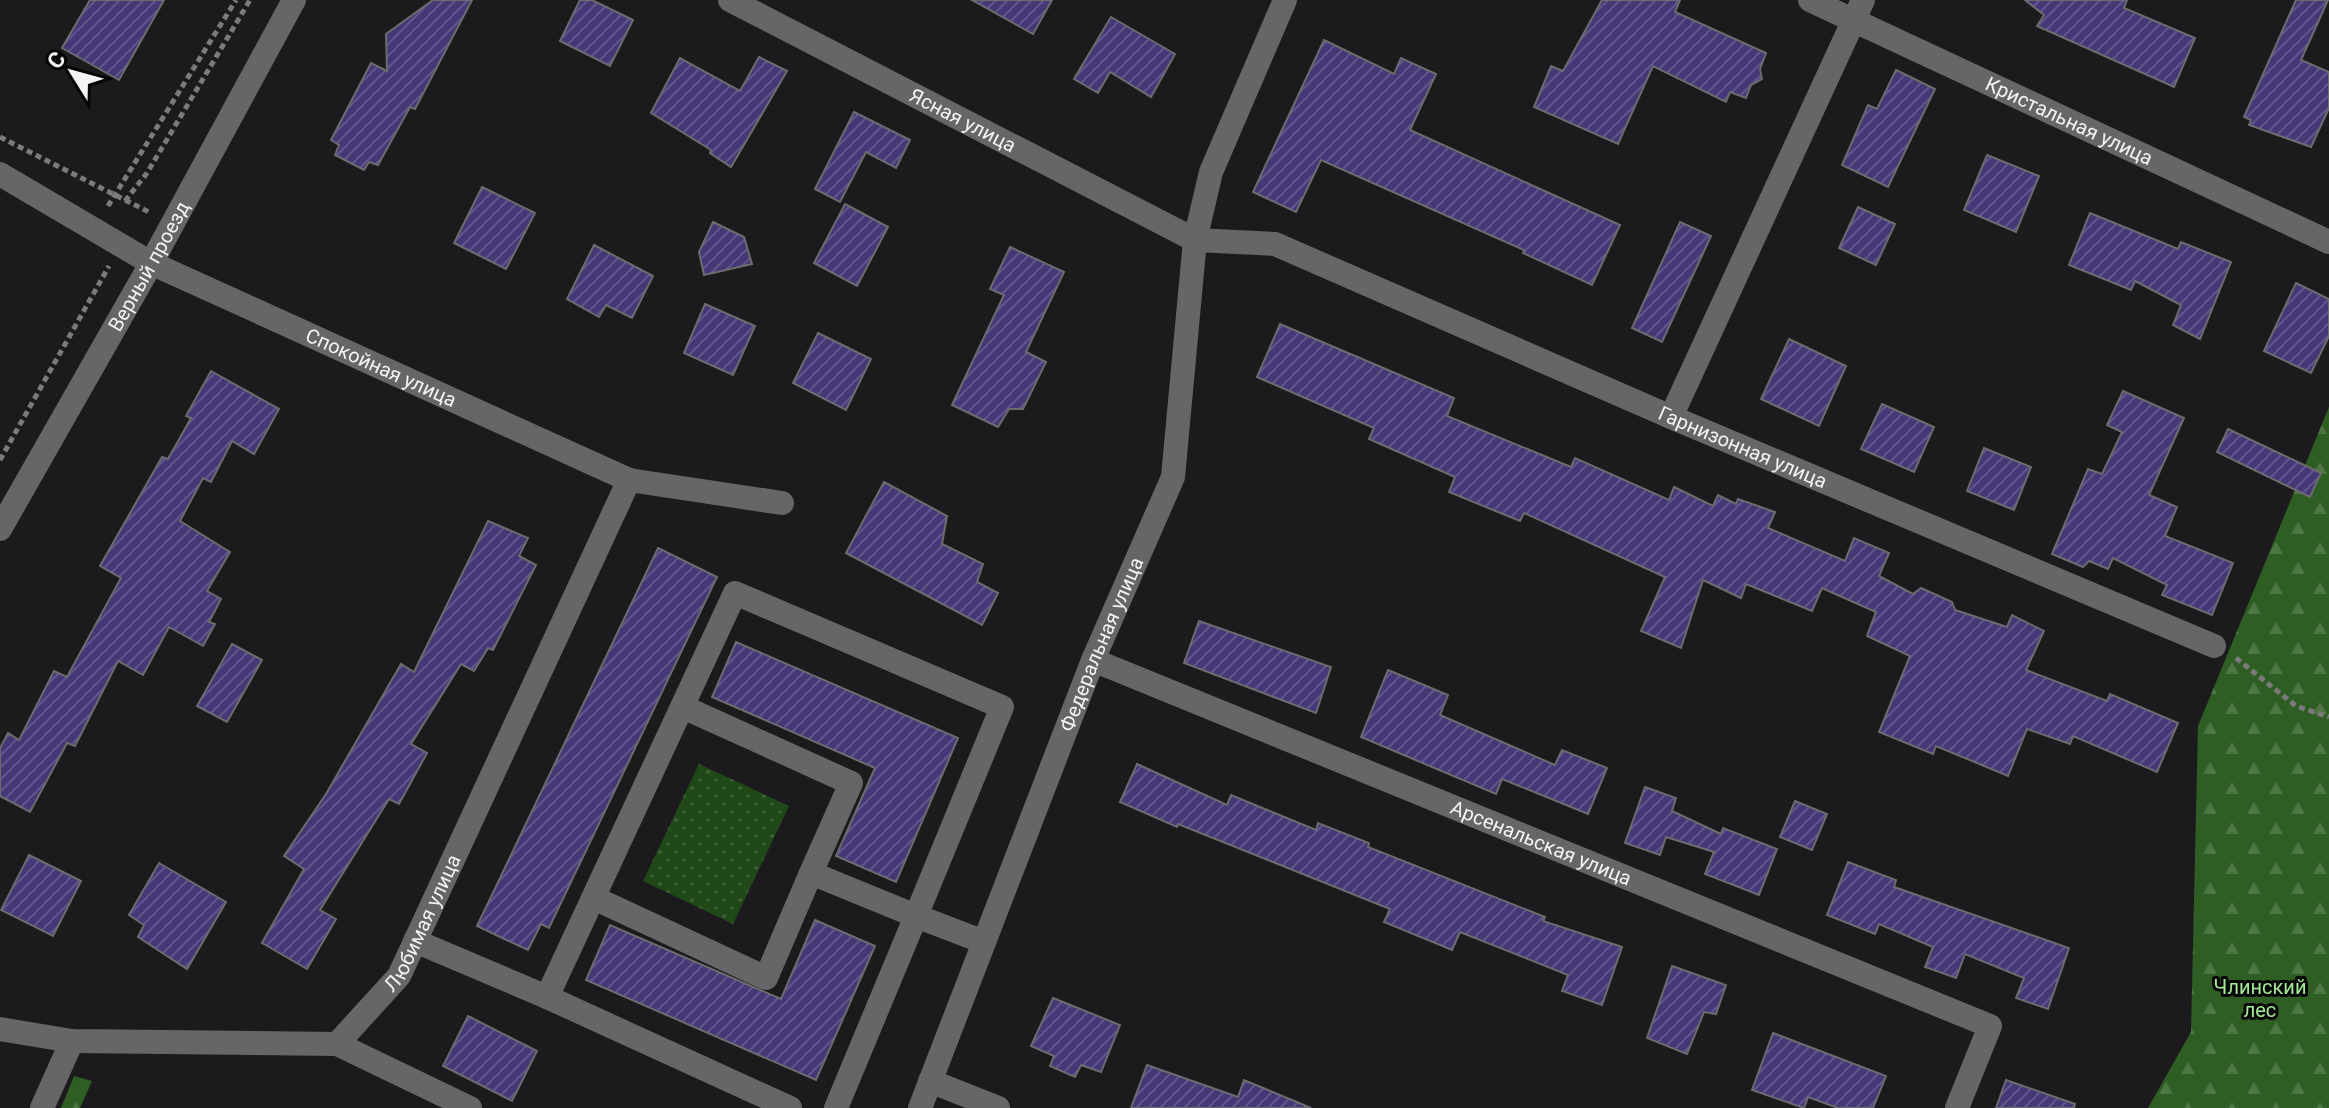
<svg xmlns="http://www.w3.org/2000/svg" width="2329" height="1108" font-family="Roboto,sans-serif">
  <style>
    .grass { fill: url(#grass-dots) }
    .forest { fill: url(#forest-firs) }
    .building { fill: url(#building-hatch); stroke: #6c6c6f; stroke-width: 2 }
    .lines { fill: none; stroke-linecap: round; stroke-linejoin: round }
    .path { stroke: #7b7b7c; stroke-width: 5; stroke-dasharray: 6 4; stroke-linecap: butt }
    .minor { stroke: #666668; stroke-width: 24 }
    .labels { text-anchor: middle; stroke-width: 6; stroke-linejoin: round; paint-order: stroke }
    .street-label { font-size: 20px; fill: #f3f3f4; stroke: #060607 }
    .park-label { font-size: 20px; fill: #a4e995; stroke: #060607 }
  </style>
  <defs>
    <pattern id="grass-dots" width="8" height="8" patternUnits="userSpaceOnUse" patternTransform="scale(2)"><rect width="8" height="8" fill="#204818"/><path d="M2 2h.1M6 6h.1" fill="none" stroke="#41633a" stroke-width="1.8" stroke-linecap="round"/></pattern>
    <pattern id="forest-firs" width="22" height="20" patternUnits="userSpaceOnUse" patternTransform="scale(2)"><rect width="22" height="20" fill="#2f5e24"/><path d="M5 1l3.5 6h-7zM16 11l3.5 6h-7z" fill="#4e7644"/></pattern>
    <pattern id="building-hatch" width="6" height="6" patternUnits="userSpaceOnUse" patternTransform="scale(2)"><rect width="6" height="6" fill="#463877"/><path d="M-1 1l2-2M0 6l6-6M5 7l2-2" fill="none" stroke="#61558b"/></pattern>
  </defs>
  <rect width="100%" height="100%" fill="#1b1b1d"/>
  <!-- grass -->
  <path class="grass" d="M699,764L789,806L733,924L643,881Z"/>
  <!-- forest -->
  <g class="forest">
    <path d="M2329,407V1108H2148L2191,1032L2198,726Z"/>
    <path d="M74,1076L92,1081L80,1108H61Z"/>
  </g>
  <!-- building -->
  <g class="building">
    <path d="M90,0H164L119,80L62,48Z"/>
    <path d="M433,0H472L415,109L410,107L378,165L369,162L364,170L335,155L339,145L331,140L371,63L387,71L386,34Z"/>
    <path d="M580,0H592L633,20L610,66L560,41Z"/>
    <path d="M972,0H1052L1033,34Z"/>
    <path d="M1602,0H1680L1675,12L1766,53L1760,69L1762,79L1751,85L1746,98L1730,92L1726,102L1653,66L1618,144L1534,107L1551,66L1563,71Z"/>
    <path d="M2025,0H2127L2124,8L2195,38L2174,87L2037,26L2044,15Z"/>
    <path d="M2296,0H2328L2301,60L2329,72V108L2311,147L2249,125L2251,120L2244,117Z"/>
    <path d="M1111,17L1175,54L1151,97L1110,72L1098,93L1074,79Z"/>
    <path d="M1324,40L1394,74L1401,58L1436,74L1410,130L1620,225L1592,285L1523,253L1524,250L1321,160L1296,212L1253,192Z"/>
    <path d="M759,57L787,71L731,167L710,153L711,150L651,113L680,58L740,91Z"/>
    <path d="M1896,70L1935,89L1888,187L1842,165L1868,105L1877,109Z"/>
    <path d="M854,112L910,140L896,168L866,152L840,202L815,189Z"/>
    <path d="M1987,155L2039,176L2016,232L1964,210Z"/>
    <path d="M482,187L535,213L506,269L454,243Z"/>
    <path d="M845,204L888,227L857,286L814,263Z"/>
    <path d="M1858,207L1895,224L1876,265L1839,248Z"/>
    <path d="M2090,213L2178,249L2181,242L2231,262L2200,339L2173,325L2181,305L2135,281L2131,290L2069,265Z"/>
    <path d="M713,222L744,237L752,264L704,275L699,252Z"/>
    <path d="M1680,222L1711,236L1662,342L1632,328Z"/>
    <path d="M594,245L653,276L632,318L606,305L599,317L567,299Z"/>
    <path d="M1010,247L1064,272L1026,352L1046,362L1023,409H1009L998,427L952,405L1004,295L990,289Z"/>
    <path d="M2296,283L2329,299V336L2311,373L2264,351Z"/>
    <path d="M705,304L755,326L733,375L684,353Z"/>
    <path d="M1280,324L1454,398L1447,416L1571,467L1575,458L1669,500L1674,487L1713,506L1718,495L1736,504L1738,499L1775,512L1768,528L1845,561L1854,538L1889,553L1879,576L1913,594L1921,588L1952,602L1955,610L2007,627L2012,615L2044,631L2026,670L2107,701L2110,694L2178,723L2157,772L2073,736L2070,744L2027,729L2008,776L1936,746L1933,754L1879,732L1910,656L1867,636L1876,612L1822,588L1812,611L1746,584L1741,598L1703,580L1681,648L1641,631L1665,577L1524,513L1520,521L1449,492L1455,477L1369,439L1374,428L1257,377Z"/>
    <path d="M818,333L871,359L846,410L793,383Z"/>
    <path d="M1789,339L1846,366L1819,426L1761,399Z"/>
    <path d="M211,371L279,409L254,454L232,441L211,482L203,478L180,521L230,552L207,591L221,599L209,622L215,624L203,646L169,627L143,675L118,661L75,746L67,743L30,812L0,796V748L8,733L19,740L54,671L67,677L121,578L100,566L162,457L168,459L191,418L186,416Z"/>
    <path d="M2123,391L2184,418L2149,495L2177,507L2165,536L2233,563L2212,615L2162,595L2167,585L2113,558L2108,569L2089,561L2083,567L2052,554L2088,469L2102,474L2122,432L2107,425Z"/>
    <path d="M1882,404L1934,427L1914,472L1861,449Z"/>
    <path d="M2228,429L2321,473L2310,497L2217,452Z"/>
    <path d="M1984,448L2031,467L2014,510L1967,491Z"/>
    <path d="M884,482L947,516L942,544L983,564L977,582L998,593L982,625L846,553Z"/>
    <path d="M488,521L528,538L519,556L536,565L493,650L488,648L474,671L461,664L411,744L427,753L399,804L389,799L320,910L336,919L307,969L262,943L304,869L284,856L326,794L401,664L414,672Z"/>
    <path d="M658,548L717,577L549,928L541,924L528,950L477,926Z"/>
    <path d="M1199,621L1331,667L1316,713L1184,663Z"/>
    <path d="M736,642L958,738L896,882L836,856L875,768L712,697Z"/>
    <path d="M232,644L262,660L227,722L197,706Z"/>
    <path d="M1388,670L1448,695L1440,715L1555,765L1562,750L1607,768L1588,814L1502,779L1496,794L1361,737Z"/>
    <path d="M1137,764L1227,805L1231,795L1316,830L1318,823L1369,843L1368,847L1545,917L1543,921L1622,947L1602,1005L1562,991L1568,975L1460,932L1452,950L1384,922L1390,909L1178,824L1177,827L1120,802Z"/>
    <path d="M1645,787L1676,798L1672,811L1721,834L1723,828L1777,849L1759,895L1705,874L1714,852L1666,837L1660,855L1625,843Z"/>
    <path d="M1795,801L1827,814L1812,850L1780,837Z"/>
    <path d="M29,855L81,881L53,936L1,910Z"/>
    <path d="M1848,862L1896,880L1894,887L2069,948L2048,1009L2016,998L2024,978L1965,954L1956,978L1925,967L1933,947L1879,924L1875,934L1827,915Z"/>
    <path d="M159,863L226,902L187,969L138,937L144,925L129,915Z"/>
    <path d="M815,920L875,946L816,1080L586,980L610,925L781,999Z"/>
    <path d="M1672,966L1726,985L1716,1014L1704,1012L1687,1054L1647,1038Z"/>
    <path d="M1053,998L1120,1025L1101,1072L1081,1065L1075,1077L1050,1066L1054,1056L1031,1046Z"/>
    <path d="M468,1016L537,1051L512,1101L443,1066Z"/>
    <path d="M1773,1033L1886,1076L1873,1108H1838L1808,1097L1804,1108L1752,1090Z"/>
    <path d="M1147,1065L1238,1097L1244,1080L1311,1108H1131Z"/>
    <path d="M2006,1080L2075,1104L2074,1108H1996Z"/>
  </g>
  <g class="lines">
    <!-- path -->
    <g class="path">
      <path d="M0,137L149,212"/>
      <path d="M125,201L147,173L250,0"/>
      <path d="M108,206L236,0"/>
      <path d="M0,460L109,266"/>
      <path d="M2236,658L2296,706L2329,717"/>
    </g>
    <!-- minor -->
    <g class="minor">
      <path id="s1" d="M730,0L1195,240L1211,172L1285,0"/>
      <path id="s2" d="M1810,0L2329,242"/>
      <path id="s3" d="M0,174L151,263L629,480L782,503"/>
      <path d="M1671,417L1863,0"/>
      <path id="s4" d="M0,529L148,269L294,0"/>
      <path id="s5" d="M1093,660L1990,1026L1957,1108"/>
      <path d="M683,707L851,783L811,873L916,916L836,1108"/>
      <path d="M594,898L766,978L811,873"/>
      <path d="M415,941L547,997L735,593L1002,707L916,916L984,942"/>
      <path d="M547,997L790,1108"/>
      <path id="s6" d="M0,1029L72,1041L337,1044L399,976L629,480"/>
      <path d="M337,1044L470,1108"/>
      <path d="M930,1081L998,1108"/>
      <path d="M42,1108L72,1041"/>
      <path id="s7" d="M920,1108L1093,660L1173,477L1195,240L1275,244L1671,417L2214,646"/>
    </g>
  </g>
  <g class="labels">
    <!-- street labels -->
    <g class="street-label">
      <text dy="7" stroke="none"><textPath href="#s1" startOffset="262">Ясная улица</textPath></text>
      <text dy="7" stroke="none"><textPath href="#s2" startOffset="286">Кристальная улица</textPath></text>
      <text dy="7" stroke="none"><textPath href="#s4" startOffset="302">Верный проезд</textPath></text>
      <text dy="7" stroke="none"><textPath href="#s3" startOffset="428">Спокойная улица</textPath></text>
      <text dy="7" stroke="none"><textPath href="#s7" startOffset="1508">Гарнизонная улица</textPath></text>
      <text dy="7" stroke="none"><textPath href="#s7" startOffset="498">Федеральная улица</textPath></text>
      <text dy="7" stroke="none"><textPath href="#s5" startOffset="484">Арсенальская улица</textPath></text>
      <text dy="7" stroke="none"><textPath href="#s6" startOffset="488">Любимая улица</textPath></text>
    </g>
    <!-- park labels -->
    <g class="park-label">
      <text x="2260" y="994">Члинский<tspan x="2260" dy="23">лес</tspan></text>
    </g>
  </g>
  <!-- north arrow -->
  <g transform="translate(72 72) rotate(307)" stroke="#060607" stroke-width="6" paint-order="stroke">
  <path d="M0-6L14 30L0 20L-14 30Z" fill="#f3f3f4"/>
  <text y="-12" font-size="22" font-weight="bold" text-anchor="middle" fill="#f3f3f4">С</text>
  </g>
</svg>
